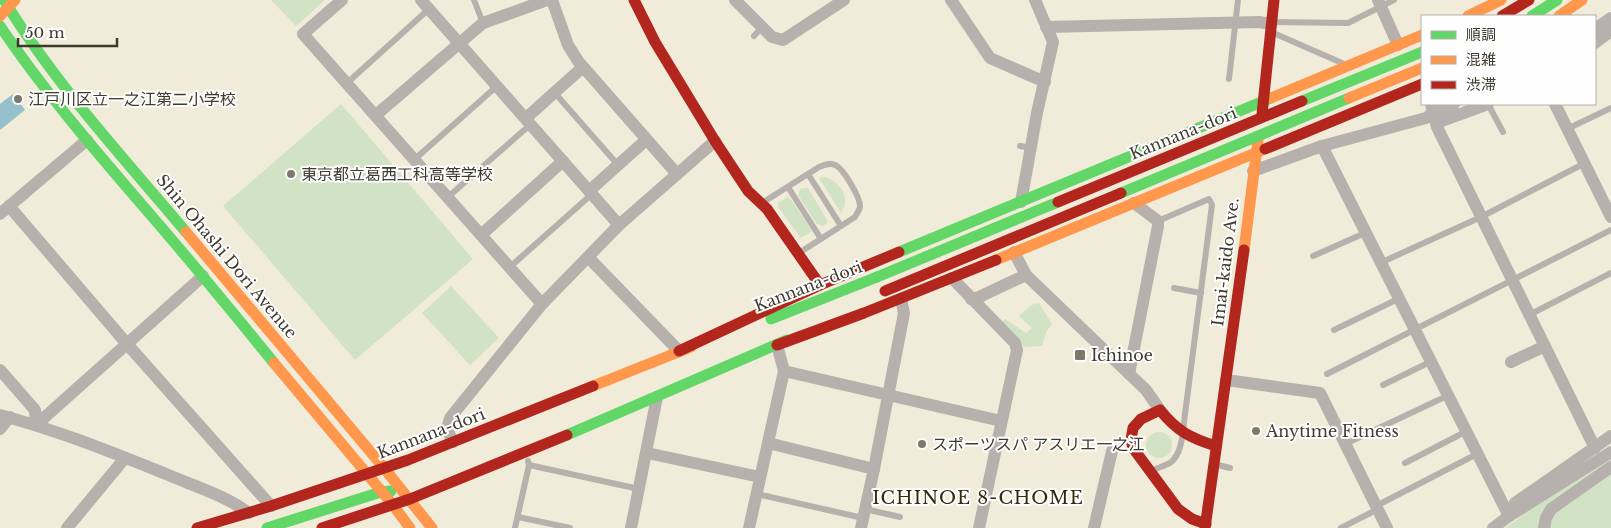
<svg xmlns="http://www.w3.org/2000/svg" width="1611" height="528" font-family="'Libre Baskerville','Noto Sans JP',serif">
  <style>
    .green { fill: #d1e3c4 }
    .water { fill: #96c1cc }
    .lines { fill: none; stroke-linecap: round; stroke-linejoin: round }
    .lane { stroke: #b7b1ae; stroke-width: 6 }
    .street { stroke: #b7b1ae; stroke-width: 12 }
    .fast { stroke: #63d668; stroke-width: 11 }
    .slow { stroke: #ff974d; stroke-width: 11 }
    .jam { stroke: #b3261e; stroke-width: 11 }
    .fast-bridge { stroke: #63d668; stroke-width: 11 }
    .slow-bridge { stroke: #ff974d; stroke-width: 11 }
    .jam-bridge { stroke: #b3261e; stroke-width: 11 }
    .poi-dot { fill: #7c796a; stroke: #fefefe; stroke-width: 2 }
    .labels { text-anchor: middle; stroke-width: 4; stroke-linejoin: round; paint-order: stroke }
    .poi-label { font-size: 16px; fill: #3e3b2e; stroke: #fefefe; text-anchor: start }
    .street-label { font-size: 16px; fill: #3e3b2e; stroke: #fefefe }
    .neighbourhood-label { font-size: 18px; letter-spacing: 1px; fill: #312c0f; stroke: #fefefe }
  </style>
  <rect width="100%" height="100%" fill="#f0ecd9"/>
  <!-- green -->
  <g class="green">
    <path d="M271,0H325L296,26Z"/>
    <path d="M341,104L473,259L355,360L223,206Z"/>
    <path d="M825,177C841,182 851,198 841,213L819,178Z"/>
    <path d="M805,188H808L827,220V223L823,226L817,224L798,195L800,189Z"/>
    <path d="M788,197L792,201L811,230V232L801,238L778,207V203Z"/>
    <path d="M451,286L499,338L470,365L422,313Z"/>
    <path d="M1039,303L1052,324L1046,332L1042,346L1024,347L999,324L1005,319L1026,333L1032,328L1019,316L1031,305Z"/>
    <circle cx="1159" cy="445" r="13"/>
    <path d="M1611,448V528H1505Z"/>
  </g>
  <!-- water -->
  <path class="water" d="M13,94L25,110L0,130V104Z"/>
  <g class="lines">
    <!-- lane -->
    <g class="lane">
      <path d="M474,0L483,23"/>
      <path d="M1272,22L1348,23L1394,0"/>
      <path d="M1271,32L1342,63"/>
      <path d="M754,36L762,27"/>
      <path d="M1229,79L1238,0"/>
      <path d="M347,83L429,9"/>
      <path d="M554,92L618,165"/>
      <path d="M1488,104L1503,132"/>
      <path d="M1567,129L1611,108"/>
      <path d="M1020,146L1031,148"/>
      <path d="M415,159L497,86"/>
      <path d="M808,174L841,226"/>
      <path d="M788,187L821,239"/>
      <path d="M448,197L531,124"/>
      <path d="M762,203L819,167C824,165 830,162 835,165C843,168 860,197 860,206C860,210 857,213 855,217L799,253"/>
      <path d="M1313,256L1365,233"/>
      <path d="M1380,263L1481,217L1585,163"/>
      <path d="M510,267L592,194"/>
      <path d="M1174,288L1201,293"/>
      <path d="M1529,315L1611,273"/>
      <path d="M1334,330L1398,299"/>
      <path d="M1327,374L1611,230"/>
      <path d="M1383,385L1430,362"/>
      <path d="M1345,444L1447,396"/>
      <path d="M1405,463L1465,432"/>
      <path d="M1214,464L1230,468"/>
      <path d="M529,465L639,489"/>
      <path d="M1151,471C1157,468 1164,466 1170,463C1183,454 1183,429 1185,414L1212,205L1209,199L1158,221"/>
      <path d="M757,494L863,518"/>
      <path d="M1376,506L1477,454"/>
      <path d="M865,509L900,517"/>
      <path d="M518,517L570,528"/>
      <path d="M515,528L529,465L528,461"/>
      <path d="M1341,528L1378,509"/>
    </g>
    <!-- street -->
    <g class="street">
      <path d="M342,0L303,34L542,304"/>
      <path d="M421,0L619,225"/>
      <path d="M552,0L568,45L578,61L677,174"/>
      <path d="M735,0L772,37L783,40L844,0"/>
      <path d="M951,0L990,58L1045,82"/>
      <path d="M1378,0L1398,45"/>
      <path d="M1046,27L1259,22L1271,24"/>
      <path d="M1595,29L1611,18"/>
      <path d="M1595,43L1611,31"/>
      <path d="M1431,104L1437,127L1595,448"/>
      <path d="M1555,104L1611,217"/>
      <path d="M376,115L483,23L547,0"/>
      <path d="M526,118L583,67"/>
      <path d="M1436,123L1488,104"/>
      <path d="M1322,146L1509,516"/>
      <path d="M1253,171L1322,146L1426,118L1434,112L1454,104"/>
      <path d="M589,191L646,140"/>
      <path d="M1021,202L1037,113L1053,42L1035,0"/>
      <path d="M9,206L127,344L271,506"/>
      <path d="M0,214L87,140"/>
      <path d="M481,235L563,161"/>
      <path d="M1014,252L1026,275L1146,390L1160,410"/>
      <path d="M588,257L679,351"/>
      <path d="M952,278L1015,343L1017,350L979,528"/>
      <path d="M971,299L979,297L1026,275"/>
      <path d="M1511,362L1545,346"/>
      <path d="M0,370L35,410L36,425"/>
      <path d="M784,371L1001,421"/>
      <path d="M1129,374L1158,226V221L1134,203"/>
      <path d="M1226,380L1320,393L1387,528"/>
      <path d="M0,415C57,430 111,452 166,474C194,486 224,495 249,513"/>
      <path d="M36,425L203,276"/>
      <path d="M0,429L10,417"/>
      <path d="M453,442L447,429L450,418L542,304L619,225L715,141"/>
      <path d="M768,443L874,469"/>
      <path d="M647,453L760,477"/>
      <path d="M1509,516L1515,503L1611,436"/>
      <path d="M67,528L125,458"/>
      <path d="M631,528L657,397"/>
      <path d="M749,528L784,371L777,345"/>
      <path d="M861,528L874,469L904,313L901,299"/>
      <path d="M1094,528L1112,451"/>
      <path d="M1493,528L1509,516L1611,452"/>
      <path d="M1544,528L1546,518L1551,509L1611,467"/>
    </g>
    <!-- fast -->
    <g class="fast">
      <path d="M4,0C55,84 123,157 186,232"/>
      <path d="M1532,16L1557,0"/>
      <path d="M0,26C50,100 109,166 167,234C203,276 239,320 274,363"/>
      <path d="M899,252L1271,98"/>
      <path d="M771,319L877,277"/>
      <path d="M567,435L787,340"/>
      <path d="M267,528L381,492L391,491"/>
    </g>
    <!-- slow -->
    <g class="slow">
      <path d="M0,16L15,0"/>
      <path d="M1468,16L1501,0"/>
      <path d="M1559,16L1582,0"/>
      <path d="M1271,98L1422,35"/>
      <path d="M186,232L384,468L432,528"/>
      <path d="M1244,250L1258,140"/>
      <path d="M996,260L1265,149"/>
      <path d="M274,363L393,505L410,528"/>
      <path d="M593,386L691,347"/>
    </g>
    <!-- jam -->
    <g class="jam">
      <path d="M634,0L655,42L715,141L748,191L767,209L820,285"/>
      <path d="M1502,16L1529,0"/>
      <path d="M1262,114L1274,0"/>
      <path d="M1265,149L1422,84"/>
      <path d="M777,345L864,313L996,260"/>
      <path d="M679,351L820,285L899,252"/>
      <path d="M1206,524L1192,519L1178,509L1133,448L1131,440L1133,428L1141,419L1160,410C1177,431 1190,438 1216,446"/>
      <path d="M197,528L271,506L408,460L593,386"/>
      <path d="M322,528L410,499L567,435"/>
      <path d="M1205,528L1244,250"/>
    </g>
    <!-- fast-bridge -->
    <g class="fast-bridge">
      <path d="M1302,101L1422,52"/>
      <path d="M1121,193L1349,98"/>
      <path d="M877,277L1058,202"/>
    </g>
    <!-- slow-bridge -->
    <path class="slow-bridge" d="M1349,98L1422,68"/>
    <!-- jam-bridge -->
    <g class="jam-bridge">
      <path d="M1058,202L1302,101"/>
      <path d="M885,291L1121,193"/>
    </g>
  </g>
  <!-- markers -->
  <g class="poi-dot">
    <circle cx="18" cy="99" r="5"/>
    <circle cx="291" cy="174" r="5"/>
    <rect x="1074" y="349" width="12" height="12" rx="2.5"/>
    <circle cx="1256" cy="431" r="5"/>
    <circle cx="922" cy="444" r="5"/>
  </g>
  <g class="labels">
    <!-- poi labels -->
    <g class="poi-label">
      <text x="28" y="105">江戸川区立一之江第二小学校</text>
      <text x="301" y="180">東京都立葛西工科高等学校</text>
      <text x="1091" y="361">Ichinoe</text>
      <text x="1266" y="437">Anytime Fitness</text>
      <text x="932" y="450">スポーツスパ アスリエ一之江</text>
    </g>
    <!-- street labels -->
    <g class="street-label">
      <text transform="translate(1183 133) rotate(-22)" y="6">Kannana-dori</text>
      <text transform="translate(227 256) rotate(50)" y="6">Shin Ohashi Dori Avenue</text>
      <text transform="translate(1225 262) rotate(-83)" y="6">Imai-kaido Ave.</text>
      <text transform="translate(808 286) rotate(-21)" y="6">Kannana-dori</text>
      <text transform="translate(431 433) rotate(-21)" y="6">Kannana-dori</text>
    </g>
    <!-- neighbourhood labels -->
    <g class="neighbourhood-label">
      <text x="978" y="504">ICHINOE 8-CHOME</text>
    </g>
  </g>
  <!-- legend -->
  <rect x="1421" y="15" width="175" height="90" fill="#fefefe" stroke="#b1b0ab"/>
  <rect x="1431" y="31" width="25" height="8" fill="#63d668" stroke="#b1b0ab"/>
  <text x="1466" y="40" font-size="15" fill="#3e3b2e">順調</text>
  <rect x="1431" y="56" width="25" height="8" fill="#ff974d" stroke="#b1b0ab"/>
  <text x="1466" y="65" font-size="15" fill="#3e3b2e">混雑</text>
  <rect x="1431" y="81" width="25" height="8" fill="#b3261e" stroke="#b1b0ab"/>
  <text x="1466" y="90" font-size="15" fill="#3e3b2e">渋滞</text>
  <!-- scale -->
  <path d="M18 38v8h99v-8" fill="none" stroke="#3e3b2e" stroke-width="2.5"/>
  <text x="25" y="38" font-size="15" fill="#3e3b2e" stroke="#fefefe" stroke-width="4" paint-order="stroke">50 m</text>
</svg>
